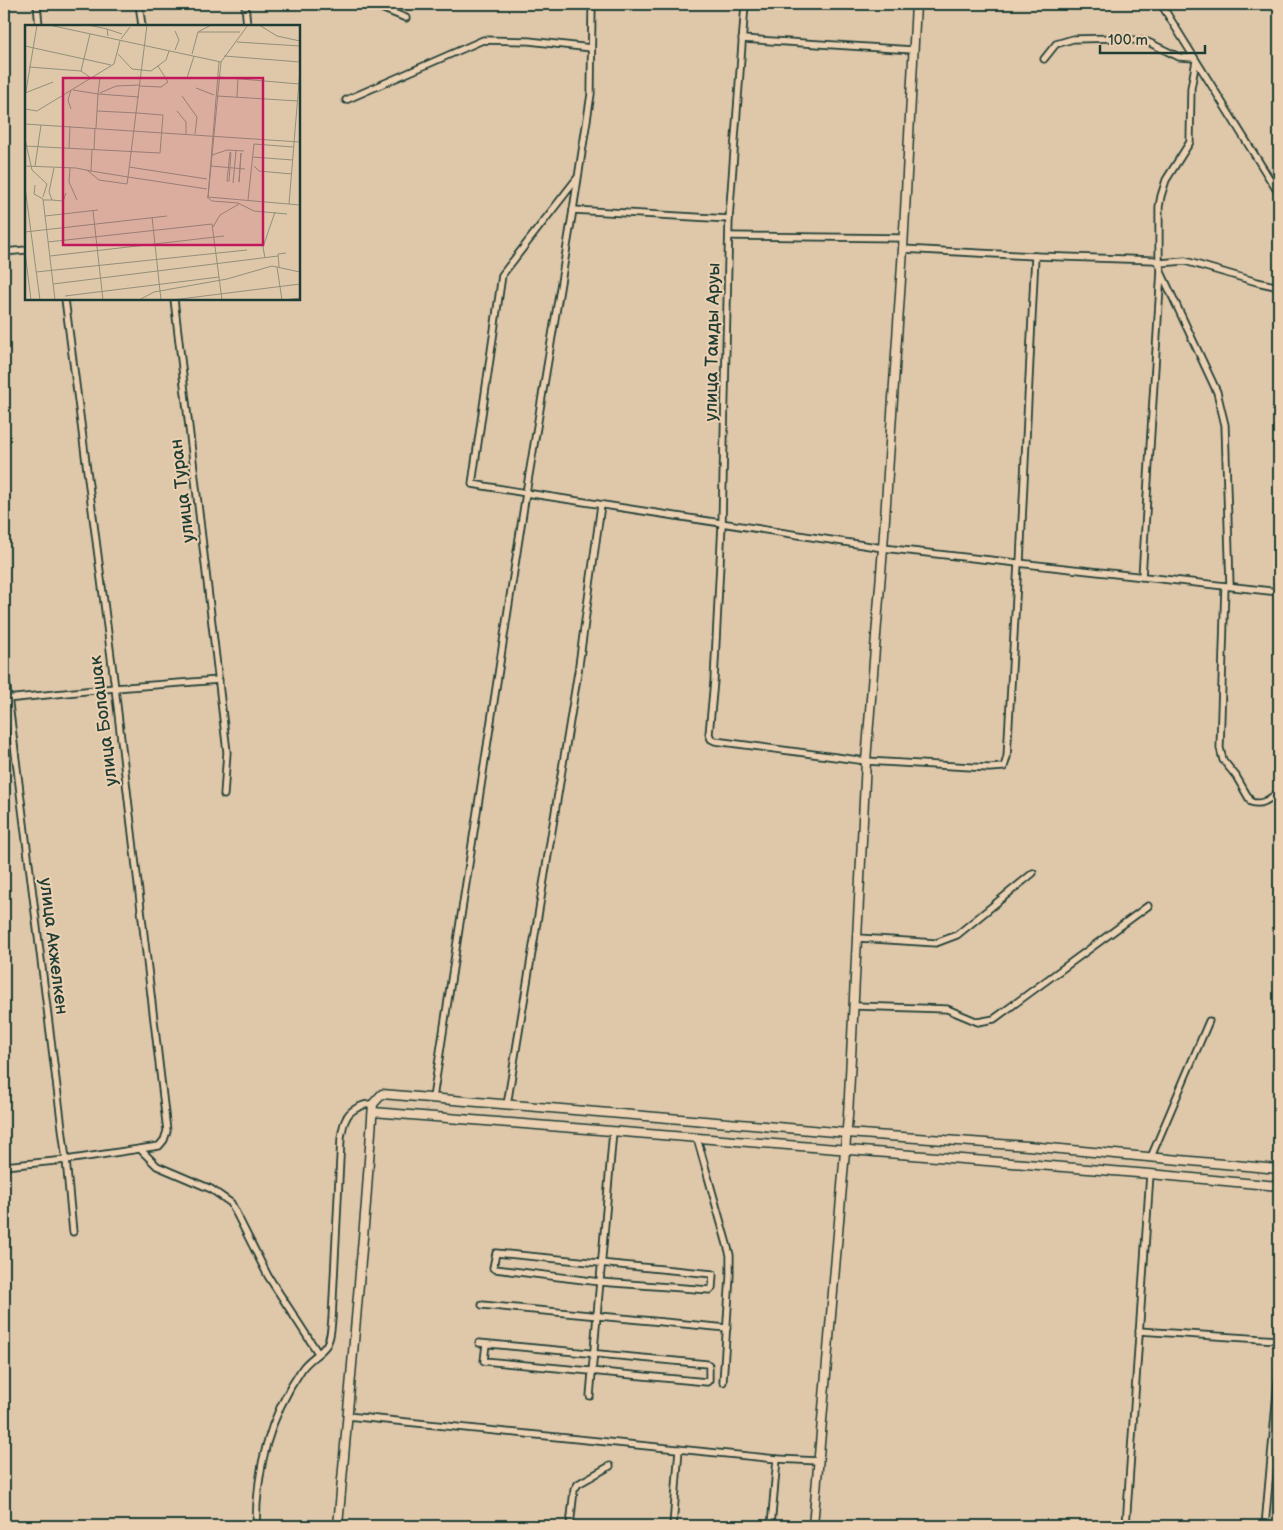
<svg xmlns="http://www.w3.org/2000/svg" width="1283" height="1530" font-family="'Balsamiq Sans',sans-serif">
  <style>
    .lines { fill: none; stroke-linecap: round; stroke-linejoin: round }
    .street-casing { stroke: #1f3d34; stroke-width: 9 }
    .secondary-casing { stroke: #1f3d34; stroke-width: 11 }
    .street { stroke: #ebd0b2; stroke-width: 5.5 }
    .secondary { stroke: #ebd0b2; stroke-width: 8 }
    .labels { text-anchor: middle; stroke-width: 4; stroke-linejoin: round; paint-order: stroke }
    .street-label { font-size: 18px; fill: #1f3d34; stroke: #ebd0b2 }
    .inset-road { fill: none; stroke: #92907b; stroke-width: 1 }
    .view { fill: #c2185b; fill-opacity: 0.15; stroke: #c2185b; stroke-width: 2.5 }
    .inset-edge { fill: none; stroke: #1f3d34; stroke-width: 2.5 }
  </style>
  <rect width="100%" height="100%" fill="#dfc7aa"/>
  <filter id="ink" filterUnits="userSpaceOnUse"><feTurbulence type="fractalNoise" baseFrequency=".02" numOctaves="2"/><feDisplacementMap in="SourceGraphic" scale="10" xChannelSelector="R" yChannelSelector="G"/><feConvolveMatrix kernelMatrix="1 2 1 2 8 2 1 2 1" color-interpolation-filters="sRGB"/></filter>
  <g filter="url(#ink)">
    <g class="lines">
      <defs>
        <g id="street">
          <path d="M37,4L39,26"/>
          <path d="M139,4L142,26"/>
          <path d="M245,4L247,26"/>
          <path d="M371,4L406,18"/>
          <path d="M745,4L729,219L722,524L714,681L709,734L711,739L715,741L866,761L989,768L1004,767L1007,757L1018,563"/>
          <path d="M1161,4L1279,194"/>
          <path d="M742,39L913,50"/>
          <path d="M1044,59L1056,44L1073,39L1119,38L1148,42L1179,57L1194,58"/>
          <path d="M1196,61L1191,88L1190,142L1166,180L1161,196L1159,207V263L1185,261L1257,282L1279,287"/>
          <path d="M346,100L483,40L529,41L591,48"/>
          <path d="M578,177L502,275L472,484L526,493L573,210L591,94L592,4"/>
          <path d="M573,210L729,219"/>
          <path d="M729,236L903,238"/>
          <path d="M903,249L1035,256L1154,260L1159,263L1161,270L1142,577"/>
          <path d="M4,252L26,250"/>
          <path d="M1161,272L1217,392L1225,425L1230,586"/>
          <path d="M174,299L227,752L224,795"/>
          <path d="M1020,563L1035,256"/>
          <path d="M1225,586L1220,748L1223,760L1236,776L1251,802C1263,806 1270,798 1279,792"/>
          <path d="M4,664L66,1160L73,1232"/>
          <path d="M6,699L115,688L219,680"/>
          <path d="M858,938L936,943L957,935L1033,873"/>
          <path d="M855,1006L947,1009L978,1022L994,1019L1148,906"/>
          <path d="M433,1098L526,493L883,548L1279,592"/>
          <path d="M507,1105L578,672L601,505"/>
          <path d="M697,1138L730,1255V1276L723,1382"/>
          <path d="M140,1149L157,1166L211,1189L231,1203L268,1276L318,1353"/>
          <path d="M1151,1157L1209,1021"/>
          <path d="M4,1166L66,1160L159,1146L164,1140L167,1131L115,688L65,299"/>
          <path d="M496,1253L713,1274L712,1288L710,1290L600,1282L495,1269L493,1268Z"/>
          <path d="M482,1305L727,1328"/>
          <path d="M1139,1331L1279,1340"/>
          <path d="M479,1343L707,1364L709,1365V1380L707,1382L484,1361L486,1344"/>
          <path d="M590,1396L613,1131"/>
          <path d="M347,1416L777,1459L771,1526"/>
          <path d="M777,1459L819,1461"/>
          <path d="M256,1526C257,1467 268,1419 302,1369C308,1360 317,1356 324,1348C331,1341 331,1328 332,1319L341,1138C342,1132 343,1124 346,1119C349,1110 364,1103 373,1104"/>
          <path d="M570,1526L574,1490L578,1484L610,1466"/>
          <path d="M673,1526L679,1449"/>
          <path d="M1126,1526L1150,1174"/>
          <path d="M1265,1526L1279,1370"/>
        </g>
        <g id="secondary">
          <path d="M373,1112L1150,1174L1279,1186"/>
          <path d="M338,1526L366,1203L373,1104L382,1094L847,1133L1028,1146L1279,1169"/>
          <path d="M813,1526L848,1116L866,761L883,548L903,249L916,4"/>
        </g>
      </defs>
      <!-- street casing -->
      <use href="#street" class="street-casing"/>
      <!-- secondary casing -->
      <use href="#secondary" class="secondary-casing"/>
      <!-- street -->
      <use href="#street" class="street"/>
      <!-- secondary -->
      <use href="#secondary" class="secondary"/>
    </g>
  </g>
  <g class="labels">
    <!-- street labels -->
    <g class="street-label">
      <text transform="translate(712 342) rotate(-89)" y="6">улица Тамды Аруы</text>
      <text transform="translate(182 491) rotate(-97)" y="6">улица Туран</text>
      <text transform="translate(103 721) rotate(-97)" y="6">улица Болашак</text>
      <text transform="translate(54 946) rotate(83)" y="6">улица Акжелкен</text>
    </g>
  </g>
  <!-- overview -->
  <g transform="translate(25 25)">
    <rect width="275" height="275" fill="#dfc7aa"/>
    <path class="inset-road" d="M24,0L196,37L223,0M63,0L82,4L83,11M122,0L103,152L182,164M234,0L252,11L275,16M82,4L97,9M150,6L154,15L150,25M173,7H215M96,14L105,2M212,17L275,21M0,21L86,40M93,29L107,44L126,46L141,35L144,26M167,29L173,7L186,0M199,31L275,37M4,42L56,46L65,9M193,52L274,59M162,53L169,31M115,61L136,62L143,57L133,41M171,63L189,70M46,65L43,75L46,84M48,65L73,69L75,53H66L56,46M0,68L28,57M75,68L91,61L115,60M157,71L172,92L170,109M192,71L273,76M0,72L12,0M212,72L213,53M0,84L12,86L89,39L95,16M72,86L112,88M152,86L161,97V109M0,99L275,117M71,103L73,69L114,72M0,114L7,145L22,159L18,172M0,121L135,128L138,90L112,88M44,124L45,101M69,125L70,103M205,127L206,128L204,156H202ZM187,130L202,125L219,126M227,132L268,135M0,141L51,143L66,146L103,152L102,159L74,155L62,145M10,141L16,100M186,141L220,144M229,141L234,146L267,149M104,142L182,154M45,143L44,157L52,175M66,146L67,125M214,157L216,128M214,157L216,128M208,158L211,126M10,160L9,169L18,174L30,275M0,162L15,275M182,172L187,176L213,178L229,186L262,189M183,172L194,37M183,172L196,37M183,172L275,180M18,175H27L24,167L29,143M27,175L38,176L41,168M223,175L229,119L268,122M264,179L275,45M68,186L78,275M20,191L73,185M127,192L136,275M188,202L195,190L214,179M0,207L142,191M23,217L187,199L197,275M0,227L6,275M25,231L199,211M240,233L238,222L250,187M252,242L257,275M254,242L253,229L261,228M11,247L222,225M28,259L253,231M40,271L194,252M114,275L129,267L202,254L247,241L275,247M147,275L275,259M259,275L275,273"/>
    <path class="view" d="M38,53H238V220H38Z"/>
    <rect width="275" height="275" class="inset-edge"/>
  </g>
  <!-- margin -->
  <rect width="1283" height="1530" fill="none" stroke="#ebd0b2" stroke-width="20"/>
  <rect x="10" y="10" width="1263" height="1510" fill="none" stroke="#1f3d34" stroke-width="2" filter="url(#ink)"/>
  <!-- scale -->
  <path d="M1100 45v8h105v-8" fill="none" stroke="#1f3d34" stroke-width="2.5"/>
  <text x="1108" y="45" font-size="15" fill="#1f3d34" stroke="#ebd0b2" stroke-width="4" paint-order="stroke">100 m</text>
</svg>
